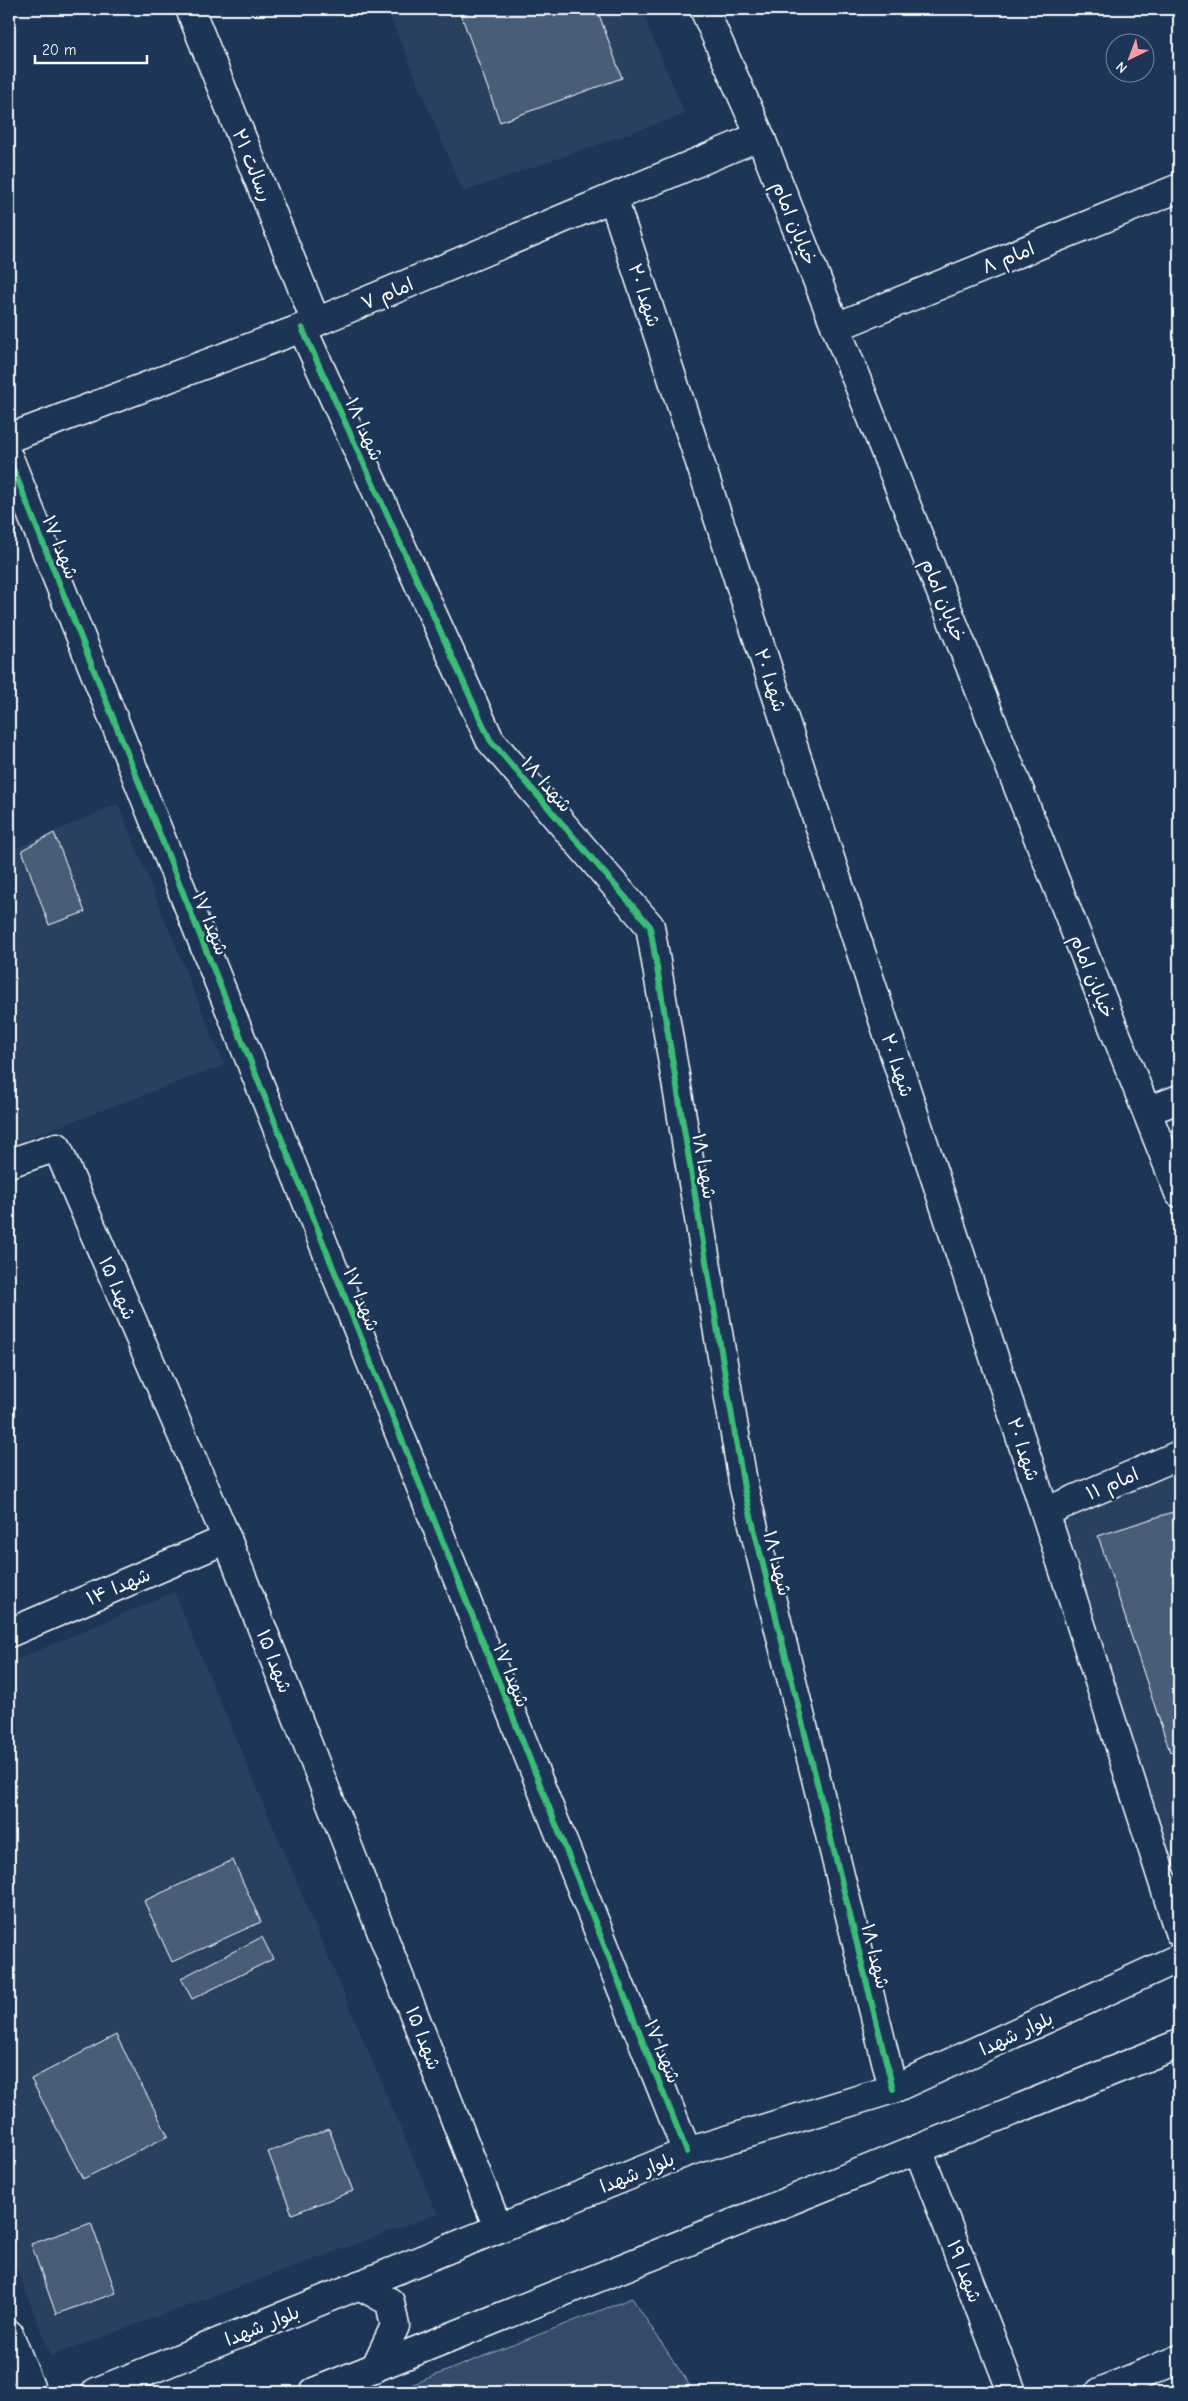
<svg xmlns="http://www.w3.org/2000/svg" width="1188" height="2401" font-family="'Comic Neue','Playpen Sans Arabic',sans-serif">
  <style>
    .built { fill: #2a4161 }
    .green { fill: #364b69; stroke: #9aa5b4 }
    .building { fill: #4a5d79; stroke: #fff }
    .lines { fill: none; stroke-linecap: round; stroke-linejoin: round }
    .street-casing { stroke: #fff; stroke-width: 31 }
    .secondary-casing { stroke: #fff; stroke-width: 31 }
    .street { stroke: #1d3557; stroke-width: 28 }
    .secondary { stroke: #1d3557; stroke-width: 28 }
    .cycleway-casing { stroke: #1d3557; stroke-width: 9 }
    .cycleway { stroke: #3abd76; stroke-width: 6 }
    .labels { text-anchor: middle; stroke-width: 5; stroke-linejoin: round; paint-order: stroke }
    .street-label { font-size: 19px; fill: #fff; stroke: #1d3557 }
  </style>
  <rect width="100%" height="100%" fill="#1d3557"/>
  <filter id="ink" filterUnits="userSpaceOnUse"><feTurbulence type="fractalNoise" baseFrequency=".02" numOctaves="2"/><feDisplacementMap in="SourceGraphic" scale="10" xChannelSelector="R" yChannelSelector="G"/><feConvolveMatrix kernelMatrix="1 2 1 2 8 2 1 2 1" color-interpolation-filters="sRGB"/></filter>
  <g filter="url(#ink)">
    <!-- built -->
    <g class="built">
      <path d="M387,9H641L685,114L463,192Z"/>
      <path d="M118,804L224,1065L9,1145V851Z"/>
      <path d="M1179,1468V1865L1172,1861L1061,1512Z"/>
      <path d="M174,1592L437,2214L51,2356L9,2250V1663Z"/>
    </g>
    <!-- green -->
    <path class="green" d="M632,2298L694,2392H393Z"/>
    <!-- building -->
    <g class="building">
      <path d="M459,9H597L622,78L500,122Z"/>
      <path d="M54,833L85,912L49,925L22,850Z"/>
      <path d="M1179,1510V1749L1170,1752L1098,1536Z"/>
      <path d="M233,1860L261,1922L172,1962L144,1901Z"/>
      <path d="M262,1937L273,1959L192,1999L181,1978Z"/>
      <path d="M116,2035L168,2136L83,2179L31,2079Z"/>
      <path d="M329,2129L353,2191L292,2214L268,2152Z"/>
      <path d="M91,2223L116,2293L56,2314L31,2244Z"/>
    </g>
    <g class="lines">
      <defs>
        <g id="street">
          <path d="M190,9L316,322"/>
          <path d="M613,198L1045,1512L1179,1932"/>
          <path d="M836,327L1179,188"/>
          <path d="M302,328L490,740L650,926L744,1488L893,2089"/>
          <path d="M9,438L302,328L760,136"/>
          <path d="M9,458L687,2152"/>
          <path d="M1147,1111L1179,1099"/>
          <path d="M9,1163L57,1147L227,1539L498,2228"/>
          <path d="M1045,1512L1179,1455"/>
          <path d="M9,1633L227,1539"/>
          <path d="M918,2149L1012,2392"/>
          <path d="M9,2334L32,2392"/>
          <path d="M1100,2392L1179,2359"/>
        </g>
        <g id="secondary">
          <path d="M704,9L760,136L1179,1193"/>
          <path d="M359,2285L390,2302L395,2326L375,2368"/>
          <path d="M96,2392L687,2152L893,2089L1179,1958"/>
          <path d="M314,2392L1179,2044"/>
        </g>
      </defs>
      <!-- street casing -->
      <use href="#street" class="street-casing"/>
      <!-- secondary casing -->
      <use href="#secondary" class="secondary-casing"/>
      <!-- street -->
      <use href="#street" class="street"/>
      <!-- secondary -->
      <use href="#secondary" class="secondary"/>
      <defs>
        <g id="cycleway">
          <path d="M302,328L490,740L650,926L744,1488L893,2089"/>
          <path d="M9,458L687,2152"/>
        </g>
      </defs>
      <!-- cycleway casing -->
      <use href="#cycleway" class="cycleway-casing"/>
      <!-- cycleway -->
      <use href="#cycleway" class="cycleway"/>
    </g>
  </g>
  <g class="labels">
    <!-- street labels -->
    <g class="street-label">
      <text transform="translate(253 165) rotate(68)" y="7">رسالت ۲۱</text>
      <text transform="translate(795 223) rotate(68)" y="7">خیابان امام</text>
      <text transform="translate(1008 257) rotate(-22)" y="7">امام ۸</text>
      <text transform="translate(387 293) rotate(-23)" y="7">امام ۷</text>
      <text transform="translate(645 295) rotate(72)" y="7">شهدا ۲۰</text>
      <text transform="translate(365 429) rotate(66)" y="7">شهدا ۱۸</text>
      <text transform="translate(61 547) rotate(68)" y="7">شهدا ۱۷</text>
      <text transform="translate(944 600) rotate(68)" y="7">خیابان امام</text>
      <text transform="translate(771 680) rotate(72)" y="7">شهدا ۲۰</text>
      <text transform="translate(547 784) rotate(49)" y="7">شهدا ۱۸</text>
      <text transform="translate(211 923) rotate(68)" y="7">شهدا ۱۷</text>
      <text transform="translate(1093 976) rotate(68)" y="7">خیابان امام</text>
      <text transform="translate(898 1065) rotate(72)" y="7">شهدا ۲۰</text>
      <text transform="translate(705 1166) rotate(80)" y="7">شهدا ۱۸</text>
      <text transform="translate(118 1288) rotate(67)" y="7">شهدا ۱۵</text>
      <text transform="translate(362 1299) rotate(68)" y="7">شهدا ۱۷</text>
      <text transform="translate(1024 1449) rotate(72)" y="7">شهدا ۲۰</text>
      <text transform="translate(1112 1483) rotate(-23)" y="7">امام ۱۱</text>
      <text transform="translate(778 1563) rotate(76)" y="7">شهدا ۱۸</text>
      <text transform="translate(118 1586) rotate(-23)" y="7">شهدا ۱۴</text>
      <text transform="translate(275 1661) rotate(69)" y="7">شهدا ۱۵</text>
      <text transform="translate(512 1675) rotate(68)" y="7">شهدا ۱۷</text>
      <text transform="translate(876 1956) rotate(76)" y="7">شهدا ۱۸</text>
      <text transform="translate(1016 2033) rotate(-25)" y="7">بلوار شهدا</text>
      <text transform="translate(424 2038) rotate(69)" y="7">شهدا ۱۵</text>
      <text transform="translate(663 2051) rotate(68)" y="7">شهدا ۱۷</text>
      <text transform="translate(637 2172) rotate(-22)" y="7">بلوار شهدا</text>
      <text transform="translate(965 2271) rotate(69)" y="7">شهدا ۱۹</text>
      <text transform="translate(262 2325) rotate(-22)" y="7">بلوار شهدا</text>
    </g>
  </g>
  <!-- margin -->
  <rect width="1188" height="2401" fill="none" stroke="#1d3557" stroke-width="30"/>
  <rect x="15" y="15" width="1158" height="2371" fill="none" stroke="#fff" stroke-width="2" filter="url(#ink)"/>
  <!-- north arrow -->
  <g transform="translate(1130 58) rotate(222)"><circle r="24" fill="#1d3557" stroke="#77869a"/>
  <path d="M0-4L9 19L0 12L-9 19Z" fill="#ff9aa2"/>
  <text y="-8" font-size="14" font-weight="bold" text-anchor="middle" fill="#ffffff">N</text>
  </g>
  <!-- scale -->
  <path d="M35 55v8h112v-8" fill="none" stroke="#ffffff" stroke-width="2.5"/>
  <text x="42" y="55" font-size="15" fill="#ffffff" stroke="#1d3557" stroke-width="4" paint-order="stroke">20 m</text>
</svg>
